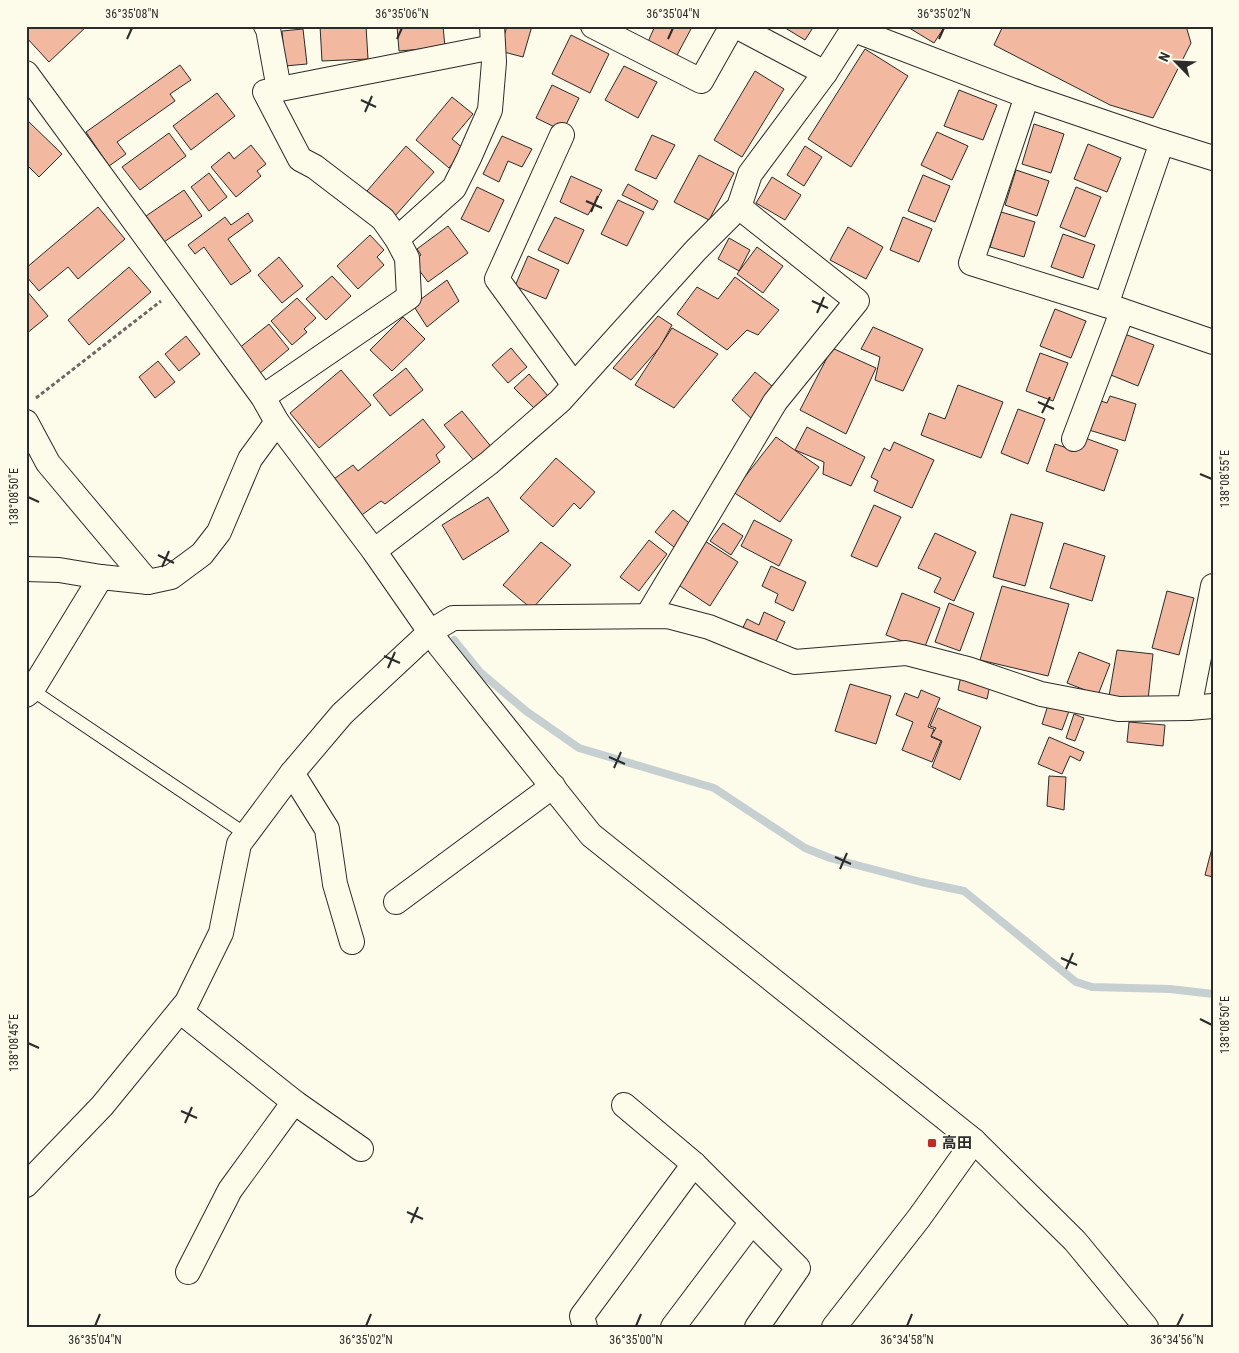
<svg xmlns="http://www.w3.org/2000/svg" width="1239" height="1353" font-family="'Roboto Condensed','Noto Sans JP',sans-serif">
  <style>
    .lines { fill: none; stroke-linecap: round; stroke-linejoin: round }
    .stream { stroke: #c7d0d0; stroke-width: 8 }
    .building { fill: #f2b8a0; stroke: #2b2b2b }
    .lane-casing { stroke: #2b2b2b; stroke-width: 14 }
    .street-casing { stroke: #2b2b2b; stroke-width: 26 }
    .path { stroke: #6a6964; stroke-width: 3; stroke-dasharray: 4 2.5; stroke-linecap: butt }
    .lane { stroke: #fdfbea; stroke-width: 12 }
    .street { stroke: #fdfbea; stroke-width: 24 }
    .ticks { fill: none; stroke: #2b2b2b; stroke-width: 2 }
    .poi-dot { fill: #c62828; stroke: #fdfbea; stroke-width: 2 }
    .labels { text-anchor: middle; stroke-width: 4; stroke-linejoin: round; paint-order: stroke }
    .poi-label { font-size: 15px; font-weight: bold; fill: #2b2b2b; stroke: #fdfbea; text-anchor: start }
    .neatline { fill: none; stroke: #2b2b2b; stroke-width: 2 }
    .ticks-label { font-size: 12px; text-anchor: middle; fill: #2b2b2b }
  </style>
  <rect width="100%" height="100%" fill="#fdfbea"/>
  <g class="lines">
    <!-- stream -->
    <path class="stream" d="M454,640L480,672L526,711L579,748L714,788L805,848L830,858L921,882L964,891L1076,982L1092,987L1170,989L1213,994"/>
  </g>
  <!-- building -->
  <g class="building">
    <path d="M26,26H87L49,62L26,37Z"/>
    <path d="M320,26H366L368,59L322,61Z"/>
    <path d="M397,26H443L445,47L399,51Z"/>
    <path d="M507,26H532L523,57L500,51Z"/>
    <path d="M655,26H691L692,27L676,57L647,44Z"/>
    <path d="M782,26H814L805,40Z"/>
    <path d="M906,26H945L934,43Z"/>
    <path d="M1003,26H1186L1191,43L1153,118L1110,105L994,45Z"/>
    <path d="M303,29L307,64L285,66L282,31Z"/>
    <path d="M571,35L609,54L590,93L552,74Z"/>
    <path d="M865,49L908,76L851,167L808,139Z"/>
    <path d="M180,65L191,80L170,94L175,101L117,142L126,154L109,166L86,132Z"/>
    <path d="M624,66L657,82L638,118L605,100Z"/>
    <path d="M755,71L784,89L742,157L714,140Z"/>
    <path d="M552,85L579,98L563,131L536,118Z"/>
    <path d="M959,90L997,105L983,140L944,126Z"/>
    <path d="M217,93L235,116L191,150L173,126Z"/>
    <path d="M452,97L473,114L452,139L464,149L449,168L416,140Z"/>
    <path d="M26,119L62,154L39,177L26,164Z"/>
    <path d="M1034,124L1064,134L1051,173L1022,164Z"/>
    <path d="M937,132L968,146L952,180L921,165Z"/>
    <path d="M169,133L186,156L140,190L122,167Z"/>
    <path d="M652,135L675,145L656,179L635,170Z"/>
    <path d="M502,136L532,149L522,167L508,161L499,182L483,174Z"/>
    <path d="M1088,144L1121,158L1107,192L1074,179Z"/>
    <path d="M251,145L266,164L257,171L261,176L236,197L211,167L229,152L234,159Z"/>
    <path d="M406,146L434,172L395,216L367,191Z"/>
    <path d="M805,146L822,157L804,186L787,175Z"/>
    <path d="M699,155L734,173L709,220L674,202Z"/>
    <path d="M1016,170L1049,181L1037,216L1005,205Z"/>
    <path d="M209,173L227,197L209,211L191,187Z"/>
    <path d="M923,175L950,186L935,222L908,211Z"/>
    <path d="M571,176L602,190L588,215L560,202Z"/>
    <path d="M772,177L801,195L785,220L756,203Z"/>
    <path d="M628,184L658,201L653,210L622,195Z"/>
    <path d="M477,187L504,200L489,232L461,219Z"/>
    <path d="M1076,187L1101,197L1085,237L1060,227Z"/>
    <path d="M184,190L202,216L164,242L146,216Z"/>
    <path d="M618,200L644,212L627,246L601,234Z"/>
    <path d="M98,207L125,239L78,279L68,267L39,291L26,276V268Z"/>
    <path d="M1001,212L1035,222L1024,257L990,247Z"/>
    <path d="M248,213L253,221L228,239L251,271L231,285L204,247L195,254L188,245L225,217L231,225Z"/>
    <path d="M555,217L584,230L568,264L538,250Z"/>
    <path d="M903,217L932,229L919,262L890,250Z"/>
    <path d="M448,226L468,253L428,282L412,261L421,255L417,249Z"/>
    <path d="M848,227L883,247L866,279L830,260Z"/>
    <path d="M1063,234L1095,245L1083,278L1051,267Z"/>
    <path d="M370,235L384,250L377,257L384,265L358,289L337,266Z"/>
    <path d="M729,238L750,250L739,271L718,259Z"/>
    <path d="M757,247L783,266L763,293L737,274Z"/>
    <path d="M528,256L559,270L546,299L515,286Z"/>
    <path d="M279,257L303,286L282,303L258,275Z"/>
    <path d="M129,267L151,292L89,345L68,320Z"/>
    <path d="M332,276L351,296L326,320L306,299Z"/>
    <path d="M735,277L779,310L758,335L747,330L727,350L677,314L697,287L718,299Z"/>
    <path d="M447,280L459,301L427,327L413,305Z"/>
    <path d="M26,290L48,316L26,334Z"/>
    <path d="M297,298L316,318L304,329L307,332L292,345L271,321Z"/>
    <path d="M1055,309L1086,321L1071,358L1040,346Z"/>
    <path d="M658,316L672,325L660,347L631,380L613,368Z"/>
    <path d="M403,317L425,339L392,371L370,350Z"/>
    <path d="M269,324L289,349L259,374L238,349Z"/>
    <path d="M873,327L923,349L903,391L875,380L880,357L861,349Z"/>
    <path d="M672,328L718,354L674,408L635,385Z"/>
    <path d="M1122,333L1154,345L1138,386L1106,373Z"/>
    <path d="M186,336L200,354L179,371L165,354Z"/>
    <path d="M511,348L527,367L508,383L492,365Z"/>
    <path d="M832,348L876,368L846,434L800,410Z"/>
    <path d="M1040,353L1068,363L1053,401L1026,391Z"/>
    <path d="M158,361L175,382L155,398L139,377Z"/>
    <path d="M406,368L423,390L390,416L373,395Z"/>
    <path d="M341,370L371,405L319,448L290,413Z"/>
    <path d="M755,372L778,391L755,422L732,400Z"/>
    <path d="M529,374L548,396L535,409L514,388Z"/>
    <path d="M958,385L1003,402L981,458L921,435L929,413L945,419Z"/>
    <path d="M1110,396L1136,404L1125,441L1089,430L1098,400L1107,403Z"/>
    <path d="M1018,409L1045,419L1028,464L1001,453Z"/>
    <path d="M462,411L493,449L476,463L444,425Z"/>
    <path d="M423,419L445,447L436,455L440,462L385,504L381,501L359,517L334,479L353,465L358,471Z"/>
    <path d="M807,427L865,457L851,486L823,474L824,462L795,450Z"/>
    <path d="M776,437L819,467L780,522L733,492Z"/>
    <path d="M1085,438L1118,450L1104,491L1046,471L1055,444L1067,448L1069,442Z"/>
    <path d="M894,442L934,460L912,508L874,491L878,481L871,477L884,448L890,451Z"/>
    <path d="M556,458L595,492L580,509L574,503L553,527L520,498Z"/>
    <path d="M488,497L509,531L463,560L442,525Z"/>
    <path d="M874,505L901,517L877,567L851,556Z"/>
    <path d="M673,510L693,526L674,547L655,532Z"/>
    <path d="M1011,514L1043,523L1025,586L993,577Z"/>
    <path d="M754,520L792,540L779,566L741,546Z"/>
    <path d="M723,523L743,536L731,555L710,541Z"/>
    <path d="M935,533L976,552L954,601L934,592L941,578L918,568Z"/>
    <path d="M649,540L667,554L639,591L620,577Z"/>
    <path d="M705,541L738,562L710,606L677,584Z"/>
    <path d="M541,542L571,565L532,609L503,585Z"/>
    <path d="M1064,543L1105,556L1092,601L1050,588Z"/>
    <path d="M771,566L806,582L793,611L775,602L778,594L762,586Z"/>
    <path d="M1002,586L1069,604L1048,676L980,660Z"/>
    <path d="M1167,591L1194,598L1179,655L1152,648Z"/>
    <path d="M902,593L940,608L924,649L886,635Z"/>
    <path d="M949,603L974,613L960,651L935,642Z"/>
    <path d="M764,612L785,622L772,650L739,636L747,619L759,625Z"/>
    <path d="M1117,650L1153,654L1148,700L1109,696Z"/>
    <path d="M1079,652L1110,664L1098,695L1067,683Z"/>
    <path d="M961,676L990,685L987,699L958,690Z"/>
    <path d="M850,684L891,696L876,744L835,731Z"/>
    <path d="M921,690L940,698L928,727L934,729L931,737L941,741L932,762L902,750L913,722L896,715L905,693L918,698Z"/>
    <path d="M1048,705L1069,711L1062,730L1042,724Z"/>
    <path d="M938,708L981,727L960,780L932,767L942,741L931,736L936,728L930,726Z"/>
    <path d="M1074,714L1084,718L1075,741L1066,738Z"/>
    <path d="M1129,722L1165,725L1163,746L1127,742Z"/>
    <path d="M1049,737L1084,752L1080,761L1070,756L1062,774L1038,764Z"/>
    <path d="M1049,776L1066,777L1064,810L1047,806Z"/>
    <path d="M1213,844V877L1205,875Z"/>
  </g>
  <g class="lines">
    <defs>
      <path id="lane" d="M32,690L247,835"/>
      <g id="street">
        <path d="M266,26L268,29L279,89"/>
        <path d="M593,26L701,81L732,26"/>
        <path d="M736,26L825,73"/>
        <path d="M852,29L1027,96L1162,142L1106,305"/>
        <path d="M26,73L263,397L277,422L374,551L440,646L591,835L974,1141L1075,1241L1146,1327"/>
        <path d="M1027,96L971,263L1106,305L1213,342"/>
        <path d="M562,135L497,279L574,385"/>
        <path d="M1162,142L1213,158"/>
        <path d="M397,239L454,188L469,158L490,110L494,62L492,26"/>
        <path d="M263,397L409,297L407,258L397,239L383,219L315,167L300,159L265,92L493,47"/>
        <path d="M26,422L48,463L148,582"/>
        <path d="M1074,439L1122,312"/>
        <path d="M374,551L489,463L560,401L696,250L739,207L750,174L825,73L855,26"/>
        <path d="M26,569L59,570L101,577L148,582L171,577L202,554L219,532L250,459L277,422"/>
        <path d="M648,615L775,402L857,301L739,207"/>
        <path d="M26,695L32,690L101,577"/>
        <path d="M1189,708L1213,586"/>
        <path d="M292,773L327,829L335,884L352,942"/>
        <path d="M396,902L553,786"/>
        <path d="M180,1011L294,1102L361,1149"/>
        <path d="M624,1105L694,1164L798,1268L757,1327"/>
        <path d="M26,1185L102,1106L187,1002L221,933L239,844L292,773L342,714L430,632L453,618L667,616L709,627L795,662L906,653L968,669L1041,694L1119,709L1189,708L1213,706"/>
        <path d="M188,1272L230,1190L294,1102"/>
        <path d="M585,1327L582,1316L694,1164"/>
        <path d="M673,1327L752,1222"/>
        <path d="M834,1327L919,1218L974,1141"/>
      </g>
    </defs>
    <!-- lane casing -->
    <use href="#lane" class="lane-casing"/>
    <!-- street casing -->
    <use href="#street" class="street-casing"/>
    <!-- path -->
    <path class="path" d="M36,398L161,301"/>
    <!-- lane -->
    <use href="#lane" class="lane"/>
    <!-- street -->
    <use href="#street" class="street"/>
  </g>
  <!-- ticks -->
  <path class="ticks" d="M127,39L132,28M397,39L402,28M668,39L673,28M939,39L944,28M361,100L376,107M365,112L372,96M586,201L602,208M591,212L598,196M812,301L828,308M817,313L824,297M1038,402L1054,409M1042,413L1050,397M1200,474L1212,479M28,497L39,502M158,555L174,563M162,567L169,551M384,656L400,663M388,668L395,652M609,757L625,764M614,768L621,752M835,857L851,864M840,869L847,853M1061,958L1077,965M1066,969L1073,953M1200,1019L1212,1025M28,1043L39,1048M181,1111L197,1118M185,1123L192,1107M407,1212L423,1219M411,1223L418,1207M95,1326L100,1314M366,1326L371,1314M636,1326L641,1314M907,1326L912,1314M1177,1326L1183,1314"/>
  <!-- markers -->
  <rect class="poi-dot" x="927" y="1138" width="10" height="10" rx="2.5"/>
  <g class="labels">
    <!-- poi labels -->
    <g class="poi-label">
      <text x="942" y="1148">高田</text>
    </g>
  </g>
  <!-- border -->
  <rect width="1239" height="1353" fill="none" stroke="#fdfbea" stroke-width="55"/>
  <!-- north arrow -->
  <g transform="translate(1176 62) rotate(294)" stroke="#fdfbea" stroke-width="4" paint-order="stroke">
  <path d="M0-4L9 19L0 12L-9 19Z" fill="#2b2b2b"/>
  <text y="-8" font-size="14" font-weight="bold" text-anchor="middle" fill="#2b2b2b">N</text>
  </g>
  <rect x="28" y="28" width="1184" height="1298" class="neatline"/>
  <g class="ticks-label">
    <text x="132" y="18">36°35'08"N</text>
    <text x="402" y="18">36°35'06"N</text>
    <text x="673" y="18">36°35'04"N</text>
    <text x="944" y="18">36°35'02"N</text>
    <text transform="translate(1225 479) rotate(-90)" y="4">138°08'55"E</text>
    <text transform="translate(14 497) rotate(-90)" y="4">138°08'50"E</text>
    <text transform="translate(1225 1025) rotate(-90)" y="4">138°08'50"E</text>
    <text transform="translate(14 1043) rotate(-90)" y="4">138°08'45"E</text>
    <text x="95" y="1344">36°35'04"N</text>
    <text x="366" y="1344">36°35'02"N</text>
    <text x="636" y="1344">36°35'00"N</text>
    <text x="907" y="1344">36°34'58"N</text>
    <text x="1177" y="1344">36°34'56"N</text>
  </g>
</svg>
